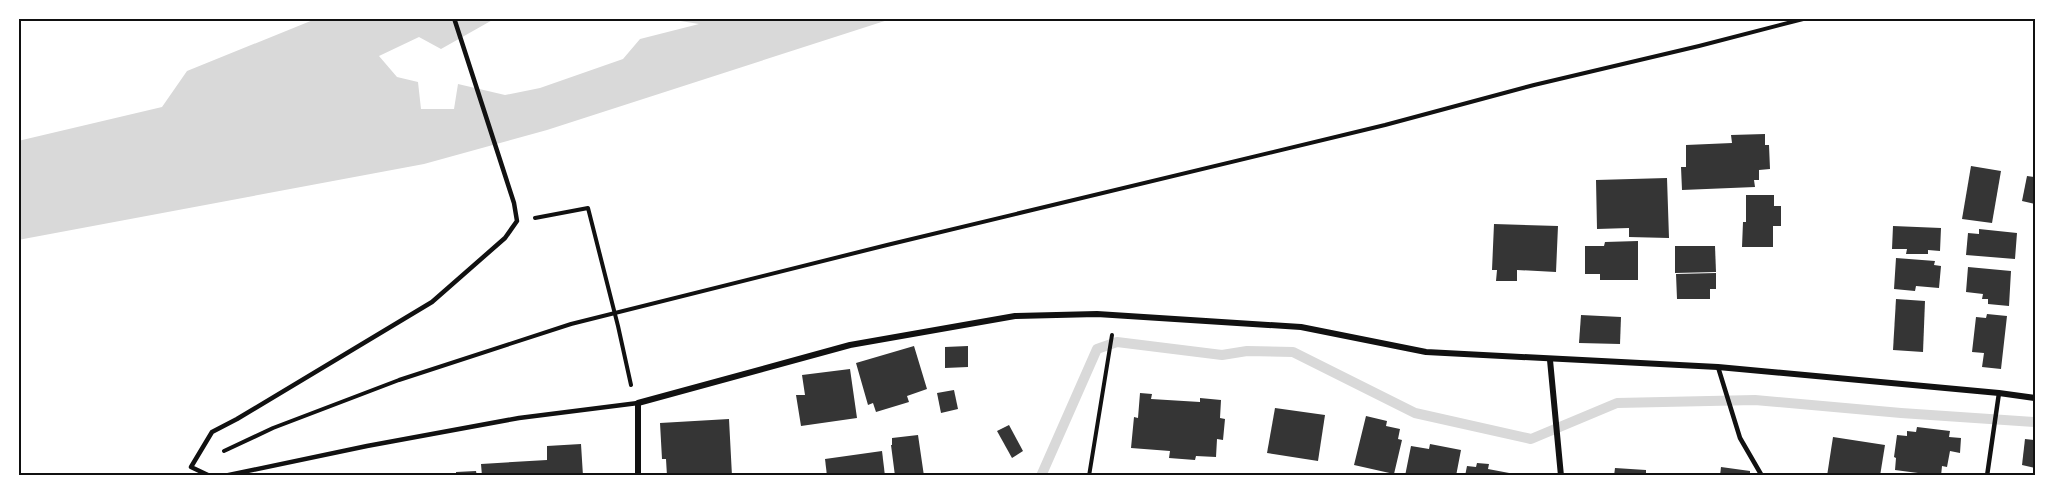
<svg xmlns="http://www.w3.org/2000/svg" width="2053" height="494" font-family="Karla,sans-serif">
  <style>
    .water { fill: #d9d9d9 }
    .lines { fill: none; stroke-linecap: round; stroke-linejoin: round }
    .stream { stroke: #d9d9d9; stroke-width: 10 }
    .building { fill: #353535 }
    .path { stroke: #111; stroke-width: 4 }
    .service { stroke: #111; stroke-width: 4.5 }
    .minor { stroke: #111; stroke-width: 6 }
    .neatline { fill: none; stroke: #111; stroke-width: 2 }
  </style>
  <rect width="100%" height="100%" fill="#fff"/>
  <!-- water -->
  <path class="water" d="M318,18H496L441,49L419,37L379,56L397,77L418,82L421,109H454L458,84L505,95L540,88L623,59L640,39L699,24L662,18H894L547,130L424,164L18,240V141L162,107L187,71Z"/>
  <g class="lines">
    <!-- stream -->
    <path class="stream" d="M1041,476L1097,349L1117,342L1222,355L1247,351L1293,352L1415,413L1531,439L1617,403L1755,400L1901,413L2035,422"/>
  </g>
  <!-- building -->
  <g class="building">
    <path d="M1765,134V145H1769L1770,169L1759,170V180H1754L1755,187L1682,190L1681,167H1686V145L1732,143L1731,135Z"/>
    <path d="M1971,166L2001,171L1992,223L1962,219Z"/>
    <path d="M2027,176L2035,177V204L2022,201Z"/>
    <path d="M1667,178L1669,238L1629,237V228L1597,229L1596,180Z"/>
    <path d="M1746,195H1774V206H1781V226H1773V247H1742L1743,222H1746Z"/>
    <path d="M1494,224L1558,226L1556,272L1517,270V281H1496L1497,270H1492Z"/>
    <path d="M1893,226L1941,228L1940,251L1928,250V254H1906L1907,249H1892Z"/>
    <path d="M1979,229L2017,233L2015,259L1966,255L1968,233L1979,234Z"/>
    <path d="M1638,241V280H1600V274H1585V246H1604L1605,242Z"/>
    <path d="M1675,246H1715L1716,272L1675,273Z"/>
    <path d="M1896,258L1935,261L1934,265L1941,266L1939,288L1916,286L1915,291L1894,289Z"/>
    <path d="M1968,267L2011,271L2009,306L1988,304V299H1982L1983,294L1966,292Z"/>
    <path d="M1716,273V289H1710V299H1677L1676,274Z"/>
    <path d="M1896,299L1925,301L1923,352L1893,350Z"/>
    <path d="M1987,314L2007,316L2001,369L1982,367L1984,353L1972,352L1976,317L1986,318Z"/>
    <path d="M1581,315L1621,317L1620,344L1579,343Z"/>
    <path d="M914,346L927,389L907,396L909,402L876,412L873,403L868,405L856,363Z"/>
    <path d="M968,346V367L945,368V347Z"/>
    <path d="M850,369L857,418L801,426L796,395H805L802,375Z"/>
    <path d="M954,390L958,409L941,413L937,393Z"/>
    <path d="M1140,393L1152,394L1151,399L1200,402V398L1221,400L1220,418L1225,419L1223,440L1217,439L1216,457L1196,456L1195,460L1169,458L1170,451L1131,448L1134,417L1138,418Z"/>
    <path d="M1275,408L1325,415L1318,461L1267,453Z"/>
    <path d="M1366,416L1387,421L1386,426L1400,429L1398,439L1402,440L1394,474L1354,465Z"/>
    <path d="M729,419L732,476H667L666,459H662L660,423Z"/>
    <path d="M1009,425L1023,451L1012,458L997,431Z"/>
    <path d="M1917,427L1950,431L1949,437L1961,438L1960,453L1950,451L1947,467L1942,466L1941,476L1895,470L1896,458L1894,457L1897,435L1907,436V431L1916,432Z"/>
    <path d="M918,435L924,476H895L891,445H892V438Z"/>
    <path d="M1833,437L1885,445L1880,476H1827Z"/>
    <path d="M2025,439L2035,440V468L2022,465Z"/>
    <path d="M581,444L583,476H482L481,464L547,460V446Z"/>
    <path d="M1430,444L1461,450L1456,476H1405L1411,446L1429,449Z"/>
    <path d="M882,451L885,476H827L825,459Z"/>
    <path d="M1477,463L1489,464L1488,469L1525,476H1465L1467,466L1476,467Z"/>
    <path d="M1721,467L1750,471V476H1720Z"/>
    <path d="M1615,468L1646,470V476H1614Z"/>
    <path d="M476,471L477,476H456V472Z"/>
  </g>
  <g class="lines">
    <!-- path -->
    <g class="path">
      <path d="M535,218L588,208L618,326L631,385"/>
      <path d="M224,451L273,428L399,380L571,324L887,245L1385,125L1534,85L1699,46L1807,18"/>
      <path d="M1089,476L1112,335"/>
    </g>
    <!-- service -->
    <g class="service">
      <path d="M1718,367L1740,438L1762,476"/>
      <path d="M210,476L191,467L212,432L237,419L432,302L505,238L517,221L514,203L454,18"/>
      <path d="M224,476L367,446L519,418L638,403"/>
      <path d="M1987,476L1999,393"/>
    </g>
    <!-- minor -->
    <g class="minor">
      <path d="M1550,360L1561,476"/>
      <path d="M638,476V403L850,345L1015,316L1097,314L1301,327L1426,352L1718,367L1999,393L2035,398"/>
    </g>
  </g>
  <!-- border -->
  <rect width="2053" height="494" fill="none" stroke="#ffffff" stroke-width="39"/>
  <rect x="20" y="20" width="2014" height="454" class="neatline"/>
</svg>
